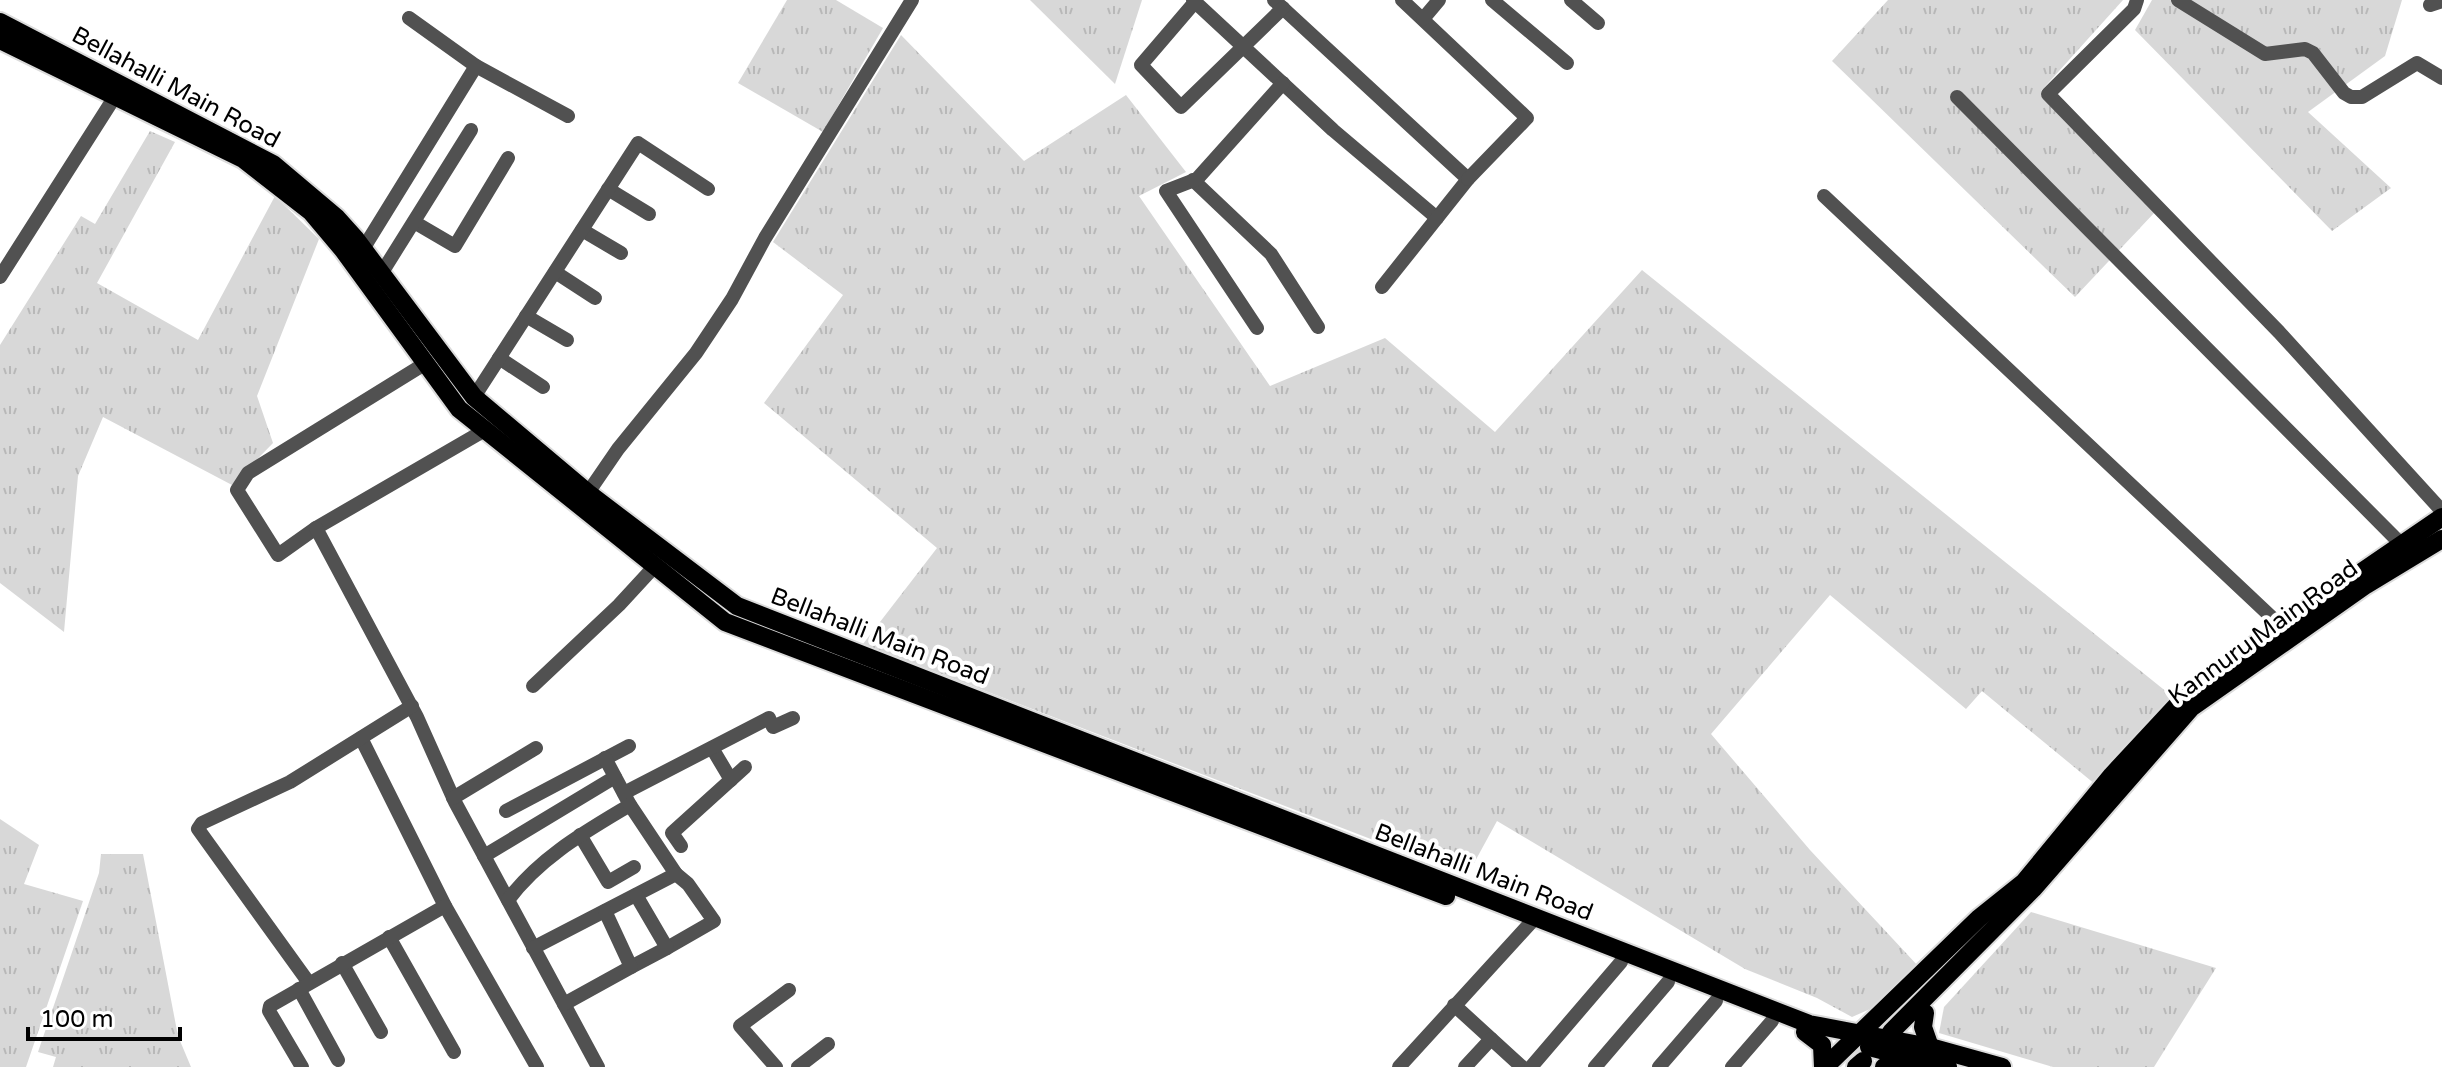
<svg xmlns="http://www.w3.org/2000/svg" width="2442" height="1067" font-family="'Varela Round',sans-serif">
  <style>
    .grass { fill: url(#grass-tufts) }
    .lines { fill: none; stroke-linecap: round; stroke-linejoin: round }
    .major-tunnel { stroke: #d9d9d9; stroke-width: 18; stroke-dasharray: 18 9; stroke-linecap: butt }
    .major-casing { stroke: #dbdbdb; stroke-width: 22 }
    .minor { stroke: #515151; stroke-width: 14 }
    .major { stroke: #000; stroke-width: 18 }
    .labels { text-anchor: middle; stroke-width: 8; stroke-linejoin: round; paint-order: stroke }
    .street-label { font-size: 24px; fill: #000; stroke: #fff }
  </style>
  <defs>
    <pattern id="grass-tufts" width="24" height="20" patternUnits="userSpaceOnUse" patternTransform="scale(2)"><rect width="24" height="20" fill="#d8d8d8"/><path d="M3 7l-1-3M5 7V3M7 7l1-3M15 17l-1-3M17 17v-4M19 17l1-3" fill="none" stroke="#b8b8b8"/></pattern>
  </defs>
  <rect width="100%" height="100%" fill="#fff"/>
  <!-- grass -->
  <g class="grass">
    <path d="M787,0H836L883,28L823,132L738,83Z"/>
    <path d="M1030,0H1142L1115,84Z"/>
    <path d="M1888,0H2123L2041,91L2155,212L2075,297L1832,61Z"/>
    <path d="M2152,0H2402L2385,56L2308,112L2391,188L2332,231L2135,30Z"/>
    <path d="M901,35L1024,161L1126,95L1186,172L1139,196L1270,386L1385,338L1495,432L1642,270L2173,697L2096,785L1982,691L1966,709L1830,595L1711,734L1810,850L1919,967L1877,1006L1852,1017L1817,998L1745,969L1497,821L1467,876L863,644L937,548L764,403L843,295L773,242Z"/>
    <path d="M150,131L175,142L97,283L198,340L275,196L319,239L257,396L273,443L232,485L103,417L78,476L64,632L0,583V345L81,216L95,224Z"/>
    <path d="M0,819L39,845L24,884L83,901L26,1067H0Z"/>
    <path d="M101,854H143L178,1036L191,1067H53L56,1057L38,1052L99,873Z"/>
    <path d="M2031,912L2216,968L2154,1067H2053L1939,1033L1944,1007Z"/>
  </g>
  <g class="lines">
    <!-- major-tunnel -->
    <path class="major-tunnel" d="M1855,1053L1884,1025"/>
    <defs>
      <g id="major">
        <path d="M0,22L273,164L337,218L355,238L474,397L588,493L737,606L1809,1024L1930,1047L2002,1067"/>
        <path d="M0,40L243,159L311,212L343,250L459,409L725,622L1446,896"/>
        <path d="M1925,1013L1923,1027L1930,1047"/>
        <path d="M1805,1032L1822,1045L1823,1067"/>
        <path d="M1891,1032L2033,889L2191,708L2366,585L2442,539"/>
        <path d="M1869,1047L1948,1067"/>
        <path d="M1825,1067L1979,918L2024,882L2112,775L2177,705L2233,660L2442,517"/>
        <path d="M1856,1067L1863,1061"/>
        <path d="M1884,1067L1914,1061"/>
      </g>
    </defs>
    <!-- major casing -->
    <use href="#major" class="major-casing"/>
    <!-- minor -->
    <g class="minor">
      <path d="M1193,0L1333,130L1437,218"/>
      <path d="M1274,0L1468,179L1382,287"/>
      <path d="M1402,0L1527,118L1468,179"/>
      <path d="M1492,0L1567,63"/>
      <path d="M1571,0L1598,23"/>
      <path d="M2137,0L2134,9L2048,94L2279,332L2442,511"/>
      <path d="M2178,0L2265,54L2305,49L2313,53L2344,93L2351,97H2362L2417,63L2442,78"/>
      <path d="M1195,2L1141,65L1181,107L1283,8"/>
      <path d="M2430,5L2442,1"/>
      <path d="M1423,19L1439,0"/>
      <path d="M476,66L568,116"/>
      <path d="M1957,97L2402,545"/>
      <path d="M1193,180L1271,254L1318,327"/>
      <path d="M608,189L649,214"/>
      <path d="M1824,196L2282,627"/>
      <path d="M414,222L455,246L508,158"/>
      <path d="M582,230L621,253"/>
      <path d="M363,249L476,66L409,18"/>
      <path d="M555,272L595,298"/>
      <path d="M381,274L471,130"/>
      <path d="M0,277L114,98"/>
      <path d="M526,316L567,340"/>
      <path d="M1257,328L1166,191L1197,179L1283,83"/>
      <path d="M499,358L543,387"/>
      <path d="M426,363L248,473L237,490L278,555L316,528L485,430"/>
      <path d="M474,397L638,143L708,189"/>
      <path d="M583,500L618,449L696,353L732,299L765,238L912,0"/>
      <path d="M316,528L417,717L455,802L598,1067"/>
      <path d="M533,686L619,605L654,567"/>
      <path d="M361,738L445,906L537,1067"/>
      <path d="M712,748L731,780"/>
      <path d="M624,793L769,718L773,727L793,718"/>
      <path d="M453,798L536,748"/>
      <path d="M506,811L629,746"/>
      <path d="M580,835L608,882L634,867"/>
      <path d="M681,846L672,833L745,767"/>
      <path d="M484,856L615,777"/>
      <path d="M508,900C540,857 585,832 630,805L605,758"/>
      <path d="M389,937L454,1052"/>
      <path d="M533,948L676,874L630,805"/>
      <path d="M667,948L714,921L688,884L676,874"/>
      <path d="M342,963L381,1032"/>
      <path d="M631,967L667,948L636,895"/>
      <path d="M309,983L198,829L202,823L290,782L412,706"/>
      <path d="M299,989L338,1060"/>
      <path d="M564,1004L631,967L605,911"/>
      <path d="M1454,1005L1522,1067"/>
      <path d="M302,1067L269,1011L270,1006L445,906"/>
      <path d="M776,1067L740,1026L789,990"/>
      <path d="M798,1067L828,1044"/>
      <path d="M1399,1067L1535,918"/>
      <path d="M1465,1067L1491,1039"/>
      <path d="M1531,1067L1621,962"/>
      <path d="M1595,1067L1668,982"/>
      <path d="M1659,1067L1716,1001"/>
      <path d="M1732,1067L1772,1021"/>
    </g>
    <!-- major -->
    <use href="#major" class="major"/>
  </g>
  <g class="labels">
    <!-- street labels -->
    <g class="street-label">
      <text transform="translate(176 87) rotate(28)" y="8">Bellahalli Main Road</text>
      <text transform="translate(2263 632) rotate(-36)" y="8">Kannuru Main Road</text>
      <text transform="translate(880 636) rotate(21)" y="8">Bellahalli Main Road</text>
      <text transform="translate(1484 872) rotate(21)" y="8">Bellahalli Main Road</text>
    </g>
  </g>
  <!-- scale -->
  <path d="M28 1027v12h152v-12" fill="none" stroke="#000000" stroke-width="4"/>
  <text x="40" y="1027" font-size="24" fill="#000000" stroke="#ffffff" stroke-width="6" paint-order="stroke">100 m</text>
</svg>
